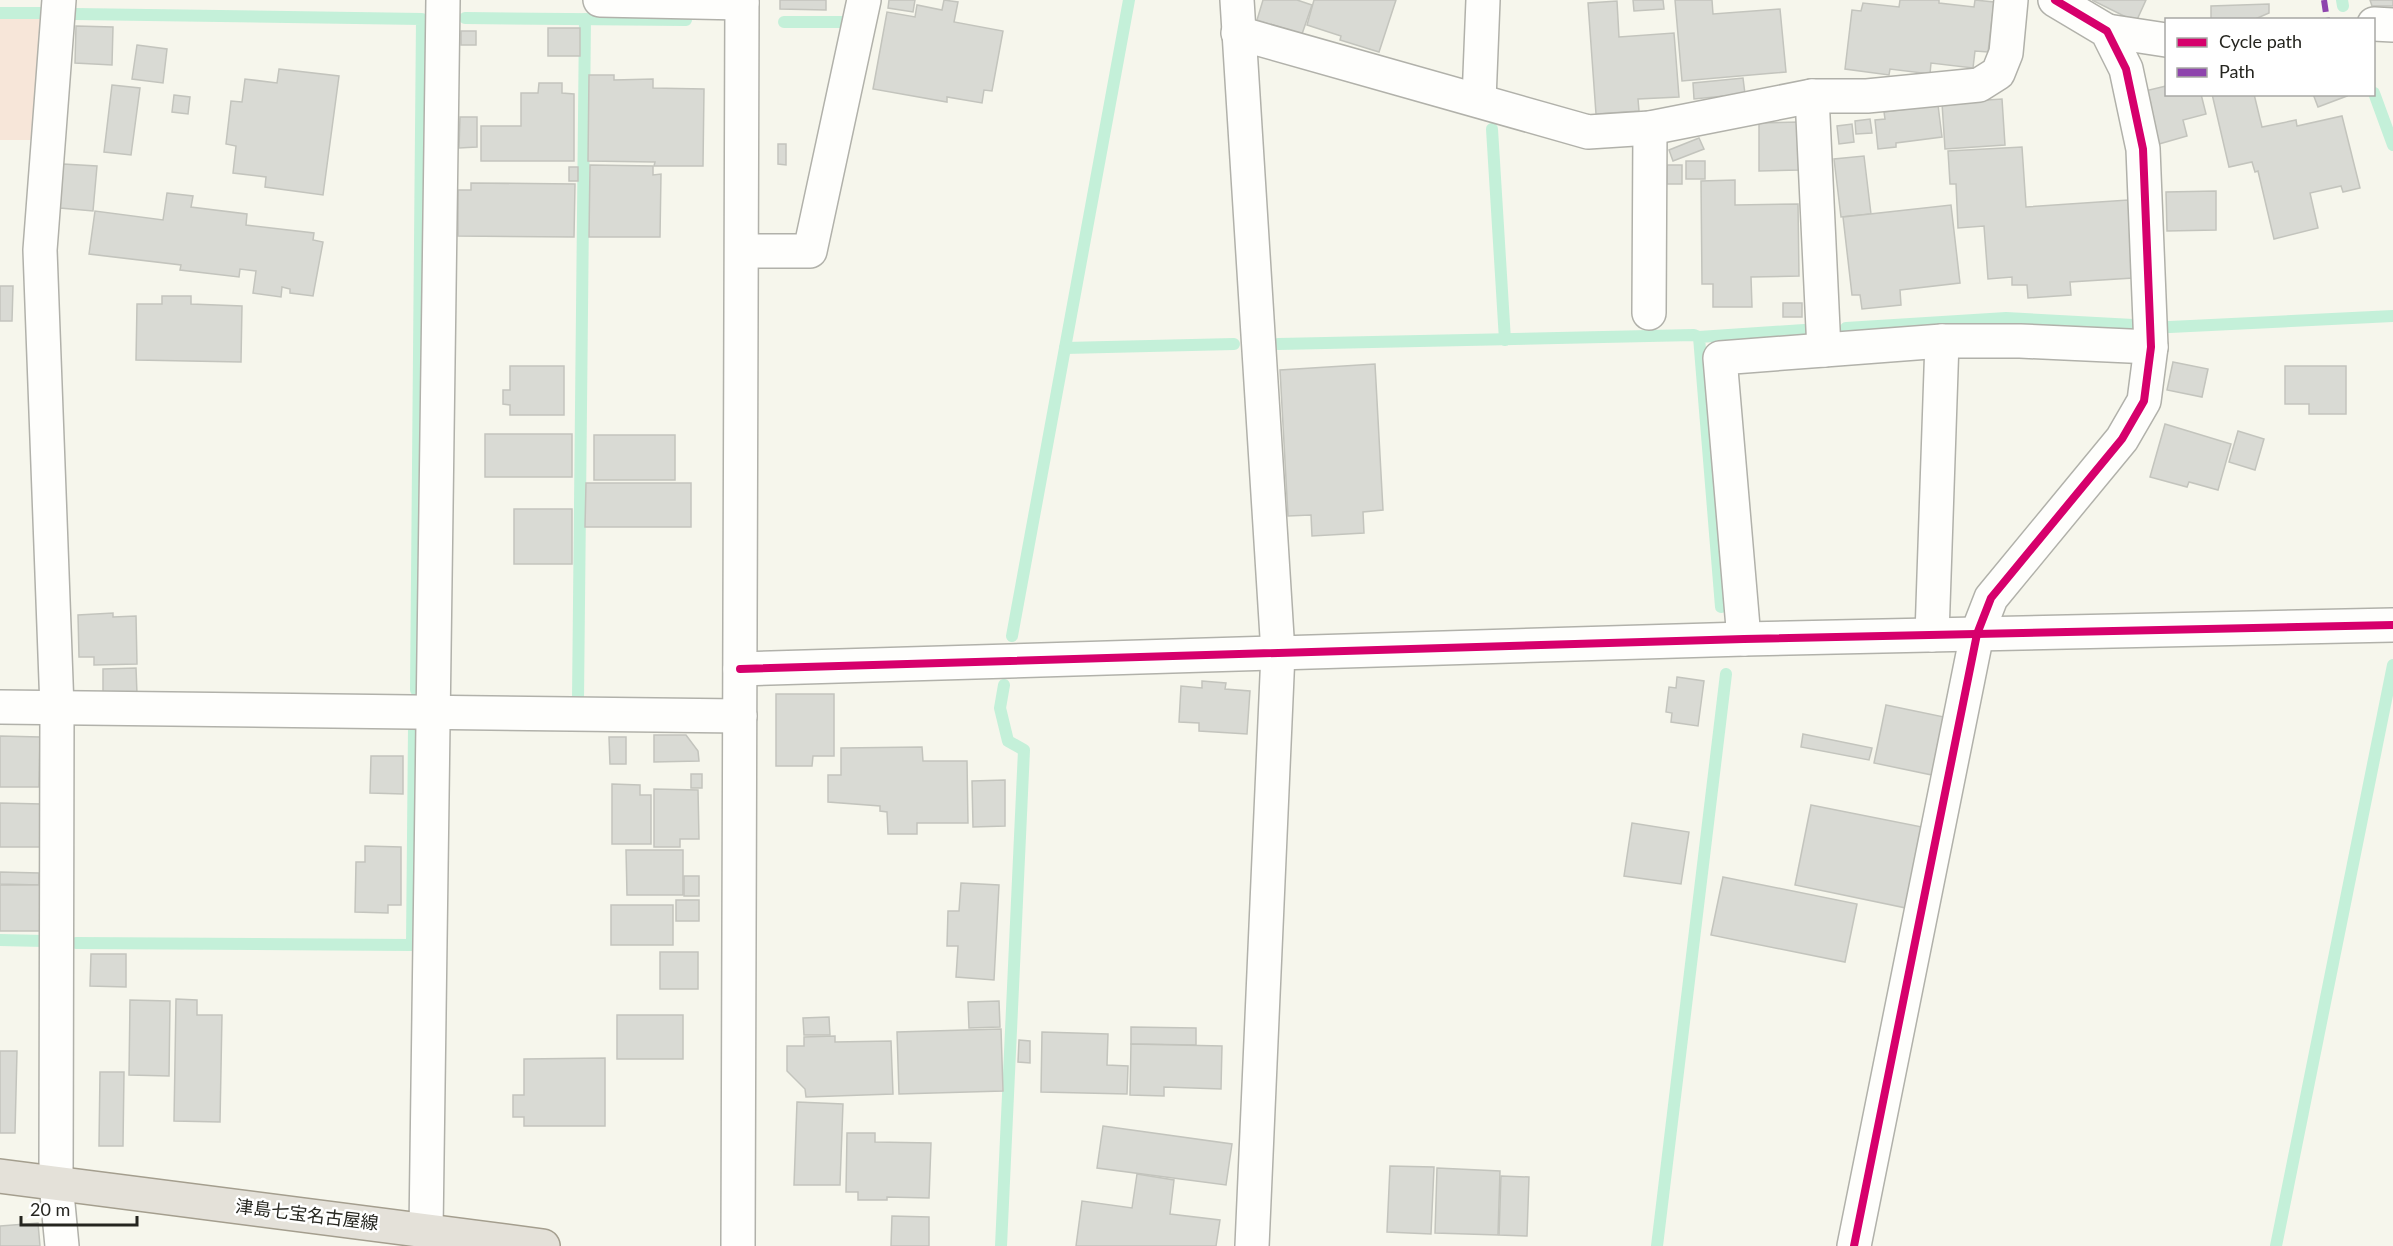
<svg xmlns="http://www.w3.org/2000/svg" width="2393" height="1246" font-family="Lato,'Noto Sans JP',sans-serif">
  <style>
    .green { fill: #f7e6d9 }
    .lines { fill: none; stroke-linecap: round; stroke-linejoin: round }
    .stream { stroke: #c4f0d9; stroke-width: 12 }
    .building { fill: #d9dad4; stroke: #c3c4bd; stroke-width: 1.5 }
    .minor-casing { stroke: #b1b1aa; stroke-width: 36 }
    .major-casing { stroke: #a49e8e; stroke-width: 36 }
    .minor { stroke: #fefefc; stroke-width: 33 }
    .major { stroke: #e4e1d9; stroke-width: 33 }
    .quiet { stroke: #8e44ad; stroke-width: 6; stroke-dasharray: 12 6; stroke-linecap: butt }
    .cycleway-casing { stroke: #fff; stroke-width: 11 }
    .cycleway { stroke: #d6006c; stroke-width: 8 }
    .labels { text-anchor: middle; stroke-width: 5; stroke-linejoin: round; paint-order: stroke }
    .street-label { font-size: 18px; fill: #25251f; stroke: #fff }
  </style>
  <rect width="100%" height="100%" fill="#f6f6ec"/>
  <!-- green -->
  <path class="green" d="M0,19H48L39,140H0Z"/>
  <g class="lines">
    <!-- stream -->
    <g class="stream">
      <path d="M2342,0L2343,6"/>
      <path d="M0,13H41"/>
      <path d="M75,14L422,19L416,690"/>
      <path d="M465,18L686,20"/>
      <path d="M784,22H849L850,14"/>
      <path d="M2374,93L2393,145"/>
      <path d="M1492,129L1505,340"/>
      <path d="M1846,328L2006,318L2170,327L2393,316"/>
      <path d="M1278,344L1694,335L1699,337"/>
      <path d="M1065,348L1234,344"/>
      <path d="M1721,607L1699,337L1804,330"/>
      <path d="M1012,636L1129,0"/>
      <path d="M578,700L585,19"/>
      <path d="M0,940L44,941"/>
      <path d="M76,943L412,945L414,728"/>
      <path d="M1001,1246L1024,750L1008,741L1000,708L1004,685"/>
      <path d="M1657,1246L1726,674"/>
      <path d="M2276,1246L2393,665"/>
    </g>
  </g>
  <!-- building -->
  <g class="building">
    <path d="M780,0H826V10L780,9Z"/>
    <path d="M889,0H915L913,12L888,8Z"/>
    <path d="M944,0L958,2L954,22L1003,31L992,91L984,90L982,103L947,97V102L873,89L887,12L915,17L917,5L942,10Z"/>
    <path d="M1263,0H1297L1312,5L1302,34L1257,20Z"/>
    <path d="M1314,0H1396L1379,52L1340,40L1341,36L1307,25Z"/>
    <path d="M1633,0H1663L1664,9L1634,11Z"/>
    <path d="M1675,0H1712L1713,14L1780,9L1786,72L1682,81Z"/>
    <path d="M1900,0H1939V3L1974,7L1975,0L1994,2L1988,52L1975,51L1973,68L1931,63L1930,74L1890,69L1889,75L1845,69L1852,10L1861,11L1863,3L1899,7Z"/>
    <path d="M2092,0H2146L2136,22Z"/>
    <path d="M2370,0H2393V6H2372Z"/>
    <path d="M1617,1L1619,37L1674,33L1679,97L1638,99L1639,111L1596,114L1588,3Z"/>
    <path d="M2269,4V13L2253,20H2211V6Z"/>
    <path d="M76,26L113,27L112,65L75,63Z"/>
    <rect x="548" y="28" width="32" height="28"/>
    <rect x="461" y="31" width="15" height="14"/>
    <path d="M137,45L167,49L163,83L132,79Z"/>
    <path d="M279,69L339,76L323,195L265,187L266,177L233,173L236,146L226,144L231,101L242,102L245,79L277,83Z"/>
    <path d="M589,75H614V80L653,79V88L704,89L703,166H654L655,162L588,161Z"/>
    <path d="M1743,78L1745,94L1694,99L1693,83Z"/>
    <path d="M539,83H562V93L574,94V161H481V126H521V93H538Z"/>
    <path d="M112,85L140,88L131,155L104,152Z"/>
    <path d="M2166,86V94H2201L2206,114L2183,120L2187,136L2159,144L2145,91Z"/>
    <path d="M2212,94H2254L2262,127L2296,120L2297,126L2342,116L2360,188L2343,192L2341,186L2310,193L2318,228L2274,239L2258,171L2255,172L2252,162L2229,167Z"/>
    <path d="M2313,94H2346L2347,96L2318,107Z"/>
    <path d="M174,95L190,97L188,114L172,112Z"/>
    <path d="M2002,99L2005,145L1945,149L1942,103Z"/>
    <path d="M1938,105L1942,137L1896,143V147L1878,149L1875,120L1885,119L1884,112Z"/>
    <path d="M460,117H477V147L459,148Z"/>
    <path d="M1870,119L1872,133L1856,134L1855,121Z"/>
    <path d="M1799,122V170L1759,171V123Z"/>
    <path d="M1852,124L1854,142L1839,144L1837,126Z"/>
    <path d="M1699,138L1704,149L1673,161L1669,150Z"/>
    <path d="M778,144H786V165L778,164Z"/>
    <path d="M2022,147L2026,207L2128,200L2133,278L2070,282L2071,295L2028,298L2027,285H2012V277L1988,279L1984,226L1958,228L1956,184H1950L1948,151Z"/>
    <path d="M1864,156L1871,214L1841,217L1834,159Z"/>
    <rect x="1686" y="161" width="19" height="18"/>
    <path d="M63,164L97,166L93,211L60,208Z"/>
    <path d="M590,165L653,166V175L661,174L660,237H589Z"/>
    <rect x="1667" y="165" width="15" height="19"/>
    <rect x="569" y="167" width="9" height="14"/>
    <path d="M1735,180V205L1798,204L1799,276L1751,277L1752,307H1713V284H1702L1701,181Z"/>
    <path d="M471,183L575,184L574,237L458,236V190H471Z"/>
    <path d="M2216,191V230L2167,231L2166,192Z"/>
    <path d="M167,193L193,196L191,207L247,214L246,225L314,233L313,240L323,242L313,296L290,293V289L282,287L281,297L253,293L256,271L240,269L239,277L180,270L181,265L89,254L95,211L163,220Z"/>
    <path d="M1951,205L1960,283L1900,290L1901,305L1862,309L1860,295H1852L1843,217Z"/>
    <path d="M0,286H13L12,321H0Z"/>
    <path d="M162,296H191V304L242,306L241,362L136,360L137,304H162Z"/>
    <rect x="1783" y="303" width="19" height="14"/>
    <path d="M2173,362L2208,369L2202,397L2167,390Z"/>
    <path d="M1375,364L1383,510L1363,512L1364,533L1312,536L1311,515L1288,516L1280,370Z"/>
    <path d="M510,366H564V415H510V405L503,404V390H510Z"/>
    <path d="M2285,366H2346V414H2309V404H2285Z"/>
    <path d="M2165,424L2231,444L2218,490L2189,482L2187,487L2150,477Z"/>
    <path d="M2238,431L2264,439L2255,470L2229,462Z"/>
    <rect x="485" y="434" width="87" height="43"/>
    <rect x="594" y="435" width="81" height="45"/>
    <path d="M586,483H691V527H585Z"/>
    <rect x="514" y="509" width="58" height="55"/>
    <path d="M113,613V617L136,616L137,664L94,665V657H79L78,615Z"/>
    <path d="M136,668L137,694H103V669Z"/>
    <path d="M1677,677L1704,681L1698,726L1671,722L1672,713L1666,712L1669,687L1676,688Z"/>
    <path d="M1202,681L1226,683L1225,689L1250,691L1247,734L1199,731V723L1179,722L1181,686L1202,688Z"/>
    <path d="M776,694H834V756H813L812,766H776Z"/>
    <path d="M1886,705L1944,717L1932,775L1874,763Z"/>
    <path d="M1803,734L1872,748L1869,760L1801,747Z"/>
    <path d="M654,735H686L698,751L699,761L654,762Z"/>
    <path d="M0,736L40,737L39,787H0Z"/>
    <path d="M609,737H626V764H610Z"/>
    <path d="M922,747L923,761H967L968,823H917V834H888L887,812L880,811V806L828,802V775H841V748Z"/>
    <path d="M371,756H403V794L370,793Z"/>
    <rect x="691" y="774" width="11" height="14"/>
    <path d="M1005,780V826L973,827L972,781Z"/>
    <path d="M612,784L640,785V795H651V844H612Z"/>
    <path d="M654,789L698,790L699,839H680V847H654Z"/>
    <path d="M0,803L41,804L40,847H0Z"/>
    <path d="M1811,805L1922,827L1906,908L1795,885Z"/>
    <path d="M1632,823L1689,832L1681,884L1624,876Z"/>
    <path d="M365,846L401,847V905H388V913L355,912L356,862H365Z"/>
    <path d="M626,850H683V895H627Z"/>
    <path d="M0,872L39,873V885L0,884Z"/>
    <rect x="684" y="876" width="15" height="20"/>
    <path d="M1723,877L1857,904L1845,962L1711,935Z"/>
    <path d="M961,883L999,885L994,980L956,977L958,946H947L948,911H959Z"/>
    <rect x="0" y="885" width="41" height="46"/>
    <rect x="676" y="900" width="23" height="21"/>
    <rect x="611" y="905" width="62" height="40"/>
    <rect x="660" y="952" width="38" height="37"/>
    <path d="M91,954H126V987L90,986Z"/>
    <path d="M176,999L197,1000V1015H222L220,1122L174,1121Z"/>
    <path d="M130,1000L170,1001L169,1076L129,1075Z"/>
    <path d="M999,1001L1000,1027L969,1028L968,1002Z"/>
    <rect x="617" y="1015" width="66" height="44"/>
    <path d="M829,1017L830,1035H804L803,1018Z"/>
    <path d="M1131,1027L1196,1028V1045L1131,1044Z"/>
    <path d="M1001,1029L1003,1091L899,1094L897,1032Z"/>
    <path d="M1042,1032L1108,1034L1107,1065L1128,1066L1127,1094L1041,1092Z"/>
    <path d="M835,1036V1042L891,1041L893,1094L806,1097L805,1089L787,1071V1046H804V1037Z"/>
    <path d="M1019,1040L1030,1041V1063L1018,1062Z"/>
    <path d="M1131,1044L1222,1046L1221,1089L1164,1087V1096L1130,1095Z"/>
    <path d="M0,1051H17L15,1133H0Z"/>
    <path d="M605,1058V1126H524V1117H513V1095H524V1059Z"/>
    <path d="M100,1072H124L123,1146H99Z"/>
    <path d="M797,1102L843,1104L840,1185H794Z"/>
    <path d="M1103,1126L1232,1144L1226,1185L1097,1168Z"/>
    <path d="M847,1133H875V1142L931,1143L929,1198L887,1197V1200H858V1192H846Z"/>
    <path d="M1390,1166L1434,1167L1431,1234L1387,1232Z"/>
    <path d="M1437,1168L1500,1171L1498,1235L1435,1233Z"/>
    <path d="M1137,1174L1174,1180L1170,1214L1220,1220L1216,1246H1076L1082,1201L1132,1208Z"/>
    <path d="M1501,1176L1529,1177L1527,1236L1499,1235Z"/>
    <path d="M892,1216L929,1217V1246H891Z"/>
    <path d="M38,1223L40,1246H0V1226Z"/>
  </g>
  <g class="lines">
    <defs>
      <g id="minor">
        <path d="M59,0L40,250L57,708L56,1183L62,1246"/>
        <path d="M600,0L742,3"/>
        <path d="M1237,0L1278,653L1252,1246"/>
        <path d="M2374,24L2393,25"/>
        <path d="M2107,31L2166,40"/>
        <path d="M1238,33L1588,132L1650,128L1812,96H1867L1979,85L1998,73L2006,53L2011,0"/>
        <path d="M1812,96L1824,350L1942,341H2020L2151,347"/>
        <path d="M1479,100L1483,0"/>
        <path d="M742,251H810L864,0"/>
        <path d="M1649,313L1650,128"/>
        <path d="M1932,635L1942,341"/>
        <path d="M1744,639L1720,358L1824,350"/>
        <path d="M740,669L1744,639L2393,625"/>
        <path d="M0,707L740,716"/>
        <path d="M426,1231L443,0"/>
        <path d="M738,1246L742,0"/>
        <path d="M1854,1246L1977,634L1991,598L2122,439L2144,401L2151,347L2143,149L2126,69L2107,31L2055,0"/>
      </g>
      <path id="major" d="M0,1176L543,1246"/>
    </defs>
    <!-- minor casing -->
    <use href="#minor" class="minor-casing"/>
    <!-- major casing -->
    <use href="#major" class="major-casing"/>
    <!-- minor -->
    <use href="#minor" class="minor"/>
    <!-- major -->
    <use href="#major" class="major"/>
    <!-- quiet -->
    <path class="quiet" d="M2324,0L2327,20"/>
    <defs>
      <g id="cycleway">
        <path d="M740,669L1744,639L2393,625"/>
        <path d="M1854,1246L1977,634L1991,598L2122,439L2144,401L2151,347L2143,149L2126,69L2107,31L2055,0"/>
      </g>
    </defs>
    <!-- cycleway casing -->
    <use href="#cycleway" class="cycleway-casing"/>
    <!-- cycleway -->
    <use href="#cycleway" class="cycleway"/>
  </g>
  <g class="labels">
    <!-- street labels -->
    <g class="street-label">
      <text transform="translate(307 1215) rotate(7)" y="6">津島七宝名古屋線</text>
    </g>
  </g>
  <!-- legend -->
  <rect x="2165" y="18" width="210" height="78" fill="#ffffff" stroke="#a8a8a5" stroke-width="1.5"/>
  <rect x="2177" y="38" width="30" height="9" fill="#d6006c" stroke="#a8a8a5" stroke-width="1.5"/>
  <text x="2219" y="48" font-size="18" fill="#25251f">Cycle path</text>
  <rect x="2177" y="68" width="30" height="9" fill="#8e44ad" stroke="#a8a8a5" stroke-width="1.5"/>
  <text x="2219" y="78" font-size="18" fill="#25251f">Path</text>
  <!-- scale -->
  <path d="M21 1216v9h116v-9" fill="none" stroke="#25251f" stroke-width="3"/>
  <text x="30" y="1216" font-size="18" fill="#25251f" stroke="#ffffff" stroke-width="4.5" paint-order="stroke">20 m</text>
</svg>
